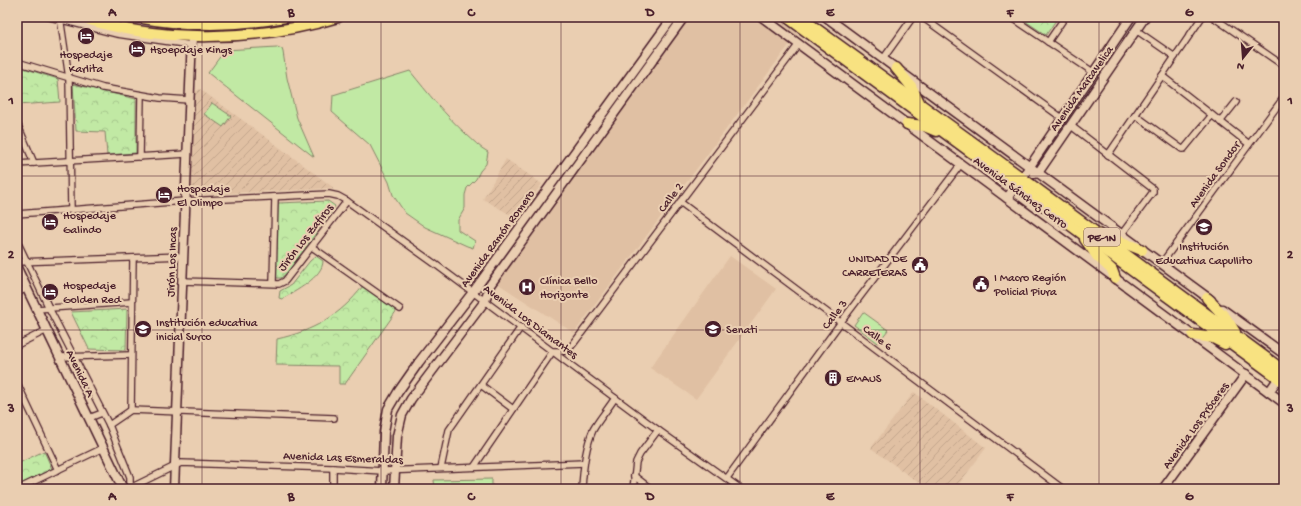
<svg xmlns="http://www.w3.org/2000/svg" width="1301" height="506" font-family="'Gochi Hand',sans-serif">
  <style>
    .built { fill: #e0c0a3 }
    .industrial { fill: url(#industrial-furrows) }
    .green { fill: #c1e9a4; stroke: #868468 }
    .park { fill: url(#park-crowns); stroke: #868468 }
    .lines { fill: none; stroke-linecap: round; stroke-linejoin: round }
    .street-casing { stroke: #4a1f2b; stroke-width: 8 }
    .secondary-casing { stroke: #4a1f2b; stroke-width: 11 }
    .highway-casing { stroke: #4a1f2b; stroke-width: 13 }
    .street { stroke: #eaceb1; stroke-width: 5.5 }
    .secondary { stroke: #eaceb1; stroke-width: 8 }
    .highway { stroke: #f8e281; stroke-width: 10 }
    .grid { fill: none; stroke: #4a1f2b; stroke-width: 1; stroke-opacity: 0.55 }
    .labels { text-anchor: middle; stroke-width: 4; stroke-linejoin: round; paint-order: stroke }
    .shield { fill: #eaceb1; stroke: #7a5453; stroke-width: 1 }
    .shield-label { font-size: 11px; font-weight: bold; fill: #4a1f2b }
    .poi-label { font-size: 12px; fill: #4a1f2b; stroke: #eaceb1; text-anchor: start }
    .street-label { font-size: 12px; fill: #4a1f2b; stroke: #eaceb1 }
    .neatline { fill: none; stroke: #4a1f2b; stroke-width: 1.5 }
    .grid-label { font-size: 13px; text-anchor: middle; font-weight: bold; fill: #4a1f2b }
  </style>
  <defs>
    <pattern id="industrial-furrows" width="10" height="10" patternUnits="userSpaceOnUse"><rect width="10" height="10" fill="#e0c0a3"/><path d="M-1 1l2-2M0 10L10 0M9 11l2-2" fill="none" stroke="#c2a58c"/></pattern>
    <pattern id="park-crowns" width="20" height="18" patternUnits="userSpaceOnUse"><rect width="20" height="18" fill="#c1e9a4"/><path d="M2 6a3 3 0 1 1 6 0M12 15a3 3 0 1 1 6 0" fill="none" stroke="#a7c78d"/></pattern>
  </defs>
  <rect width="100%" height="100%" fill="#eaceb1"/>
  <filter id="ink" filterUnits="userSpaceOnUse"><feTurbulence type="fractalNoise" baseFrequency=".025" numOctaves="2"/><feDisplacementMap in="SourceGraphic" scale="8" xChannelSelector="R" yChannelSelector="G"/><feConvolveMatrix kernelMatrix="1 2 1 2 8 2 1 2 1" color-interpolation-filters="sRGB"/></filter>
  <g filter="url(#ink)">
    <!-- built -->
    <g class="built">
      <path d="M686,17H776L798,33L574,333L497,283Z"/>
      <path d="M730,256L776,289L696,399L650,368Z"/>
    </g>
    <!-- industrial -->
    <g class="industrial">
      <path d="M200,89L271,141L334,188L193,195L191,192L195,92Z"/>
      <path d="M506,159L542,184L516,218L483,199Z"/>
      <path d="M914,392L986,448L955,489H927L871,448Z"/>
    </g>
    <!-- green -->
    <g class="green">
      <path d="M277,47L282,49L283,52L287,78L297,118L314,157L208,73L225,50Z"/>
      <path d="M410,71C428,93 445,115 466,134C474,141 479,147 488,152L486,164L480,171L476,179L467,188L465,195V208L458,220V230L475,241L473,248L467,246L425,227L405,213L393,195L389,182L370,145L332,112L333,95Z"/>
      <path d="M212,103L231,116L223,127L204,114Z"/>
      <path d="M863,312L888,330L878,343L854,325Z"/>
      <path d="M492,479V489H435L434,480Z"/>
    </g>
    <!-- park -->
    <g class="park">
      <path d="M1019,17H1058L1046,35Z"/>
      <path d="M17,66L58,79L60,102L17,105Z"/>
      <path d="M73,84L136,99V153L107,155L105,132L76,131Z"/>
      <path d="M328,201L335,206L333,210L287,273L281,278H276L278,203Z"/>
      <path d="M316,256L323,261C323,277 294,292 282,299L279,298L280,291L291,285L310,261Z"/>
      <path d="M363,286L397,310L345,384H339V366L276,365L277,339C313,331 340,316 363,286Z"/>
      <path d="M127,309L126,350L89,349L71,312Z"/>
      <path d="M44,451L52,469L17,486V464Z"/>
    </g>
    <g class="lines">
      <defs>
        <g id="street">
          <path d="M50,17L117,34L191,45"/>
          <path d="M60,17L69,78L71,210"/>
          <path d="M922,17L1062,118"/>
          <path d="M1011,17L1093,72"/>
          <path d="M1213,17L1284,66"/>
          <path d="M1136,30L1175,57"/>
          <path d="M1048,42L1065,17"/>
          <path d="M883,59L913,17"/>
          <path d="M17,62L103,88L160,98L189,100"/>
          <path d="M1162,76L1249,144"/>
          <path d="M1135,115L1182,149H1184L1212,115"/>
          <path d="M1220,122L1236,102"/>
          <path d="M17,123L34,163"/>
          <path d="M1070,125L1153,189V192L1121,235"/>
          <path d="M1108,155L1202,17"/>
          <path d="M140,157L141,95"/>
          <path d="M17,164L187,154"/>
          <path d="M680,202L1063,489"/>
          <path d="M17,214L185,201L329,194L338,196L347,201L435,264L658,430L741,489"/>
          <path d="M17,241L49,308L109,425L130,477V488"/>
          <path d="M312,247L400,309"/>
          <path d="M17,262L183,256"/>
          <path d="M1161,264L1284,97"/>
          <path d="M182,281L279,284L285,281L347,201"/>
          <path d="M273,283L275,197"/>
          <path d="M17,293L27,288"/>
          <path d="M37,309L132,302"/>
          <path d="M17,345L47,330"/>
          <path d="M60,357L131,355"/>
          <path d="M17,383L58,470"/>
          <path d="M481,385L513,409"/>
          <path d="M131,410L133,258"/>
          <path d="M89,418L102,413"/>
          <path d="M109,425L131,410L334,418"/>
          <path d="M474,467L553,351H567L574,343L799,44"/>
          <path d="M441,468L449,430L521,327"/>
          <path d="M634,476L651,489"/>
          <path d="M727,478L841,322L961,164"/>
          <path d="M18,489L103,448"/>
          <path d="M128,489L181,463L333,468L383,471L584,463"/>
          <path d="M333,489V468"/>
          <path d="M582,489C583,469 585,448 593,430C599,419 608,409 615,398"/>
          <path d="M633,489L636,462L640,454L658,430"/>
        </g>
        <g id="secondary">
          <path d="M762,17L1284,403"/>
          <path d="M826,17L1211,300"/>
          <path d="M1034,174L1038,173L1145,17"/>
          <path d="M1007,198L1022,178L1131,17"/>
          <path d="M17,268L123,489"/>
          <path d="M1222,309L1284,354"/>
          <path d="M1269,392L1282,373"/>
          <path d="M174,489L192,36"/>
          <path d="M382,489L384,432L388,409L398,392L419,362L473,292L673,17"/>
          <path d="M394,489L397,436L402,415L411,399L485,301L490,285L684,17"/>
          <path d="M1163,489L1246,374"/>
        </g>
        <g id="highway">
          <path d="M81,17C158,44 260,41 338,17"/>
          <path d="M137,17C185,26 237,26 285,17"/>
          <path d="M787,17L1284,382"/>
          <path d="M800,17L1022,178L1284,371"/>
          <path d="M896,68L911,86L919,102"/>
          <path d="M907,124L924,126L936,131"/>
          <path d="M1109,237L1142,250"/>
          <path d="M1085,239L1097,256L1112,270L1115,278"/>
          <path d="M1207,298L1226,318L1235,332"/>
          <path d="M1193,335L1213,338L1225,344"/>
        </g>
      </defs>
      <!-- street casing -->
      <use href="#street" class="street-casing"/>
      <!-- secondary casing -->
      <use href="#secondary" class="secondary-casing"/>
      <!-- highway casing -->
      <use href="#highway" class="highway-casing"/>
      <!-- street -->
      <use href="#street" class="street"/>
      <!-- secondary -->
      <use href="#secondary" class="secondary"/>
      <!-- highway -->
      <use href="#highway" class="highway"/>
    </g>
  </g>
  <!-- grid -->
  <path class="grid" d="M202,17V489M381,17V489M561,17V489M740,17V489M920,17V489M1099,17V489M17,176H1284M17,330H1284"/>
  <!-- icons -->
  <defs>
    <symbol id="hotel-disc" viewBox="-11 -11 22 22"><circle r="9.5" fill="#4a1f2b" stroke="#eaceb1"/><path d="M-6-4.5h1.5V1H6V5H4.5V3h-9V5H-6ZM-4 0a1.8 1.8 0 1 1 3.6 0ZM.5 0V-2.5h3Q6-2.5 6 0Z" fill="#fff"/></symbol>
    <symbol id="school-disc" viewBox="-11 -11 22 22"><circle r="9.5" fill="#4a1f2b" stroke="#eaceb1"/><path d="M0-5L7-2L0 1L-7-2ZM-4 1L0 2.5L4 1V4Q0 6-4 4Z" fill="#fff"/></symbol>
    <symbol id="civic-disc" viewBox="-11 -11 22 22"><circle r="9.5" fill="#4a1f2b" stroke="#eaceb1"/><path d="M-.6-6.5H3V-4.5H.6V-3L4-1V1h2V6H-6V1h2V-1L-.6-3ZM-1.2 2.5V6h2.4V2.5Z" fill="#fff"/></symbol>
    <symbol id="hospital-disc" viewBox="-11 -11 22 22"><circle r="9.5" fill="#4a1f2b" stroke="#eaceb1"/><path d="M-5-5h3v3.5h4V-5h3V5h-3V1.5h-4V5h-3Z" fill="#fff"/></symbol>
    <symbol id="university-disc" viewBox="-11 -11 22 22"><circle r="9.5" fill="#4a1f2b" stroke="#eaceb1"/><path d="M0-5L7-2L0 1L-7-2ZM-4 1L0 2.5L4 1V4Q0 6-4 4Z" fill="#fff"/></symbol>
    <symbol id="building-disc" viewBox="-11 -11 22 22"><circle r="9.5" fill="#4a1f2b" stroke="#eaceb1"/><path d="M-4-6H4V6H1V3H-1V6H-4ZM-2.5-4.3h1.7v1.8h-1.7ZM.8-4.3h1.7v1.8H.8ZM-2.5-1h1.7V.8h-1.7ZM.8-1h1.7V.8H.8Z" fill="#fff"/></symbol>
  </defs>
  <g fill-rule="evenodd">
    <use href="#hotel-disc" x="76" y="26" width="20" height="20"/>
    <use href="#hotel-disc" x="127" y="39" width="20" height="20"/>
    <use href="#hotel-disc" x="154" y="185" width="20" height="20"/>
    <use href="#hotel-disc" x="40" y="212" width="20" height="20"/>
    <use href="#school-disc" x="1194" y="217" width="20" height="20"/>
    <use href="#civic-disc" x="910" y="255" width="20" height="20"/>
    <use href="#civic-disc" x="971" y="274" width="20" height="20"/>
    <use href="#hospital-disc" x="517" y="277" width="20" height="20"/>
    <use href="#hotel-disc" x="40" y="282" width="20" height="20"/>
    <use href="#school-disc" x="133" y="319" width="20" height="20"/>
    <use href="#university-disc" x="703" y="319" width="20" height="20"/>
    <use href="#building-disc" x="823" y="368" width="20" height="20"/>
  </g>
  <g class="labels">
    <!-- shield labels -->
    <rect class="shield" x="1084" y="228" width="36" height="18" rx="3"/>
    <g class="shield-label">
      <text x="1102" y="241">PE-1N</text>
    </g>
    <!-- poi labels -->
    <g class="poi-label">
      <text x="150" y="53">Hsoepdaje Kings</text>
      <text x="86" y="58" text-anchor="middle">Hospedaje<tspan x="86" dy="14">Karlita</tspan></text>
      <text x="177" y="192">Hospedaje<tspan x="177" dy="14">El Olimpo</tspan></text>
      <text x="63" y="219">Hospedaje<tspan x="63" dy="14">Galindo</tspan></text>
      <text x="1204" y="250" text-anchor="middle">Institución<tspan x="1204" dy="14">Educativa Capullito</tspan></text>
      <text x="907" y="262" text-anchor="end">UNIDAD DE<tspan x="907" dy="14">CARRETERAS</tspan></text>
      <text x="994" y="281">I Macro Región<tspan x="994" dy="14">Policial Piura</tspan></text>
      <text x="540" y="284">Clínica Bello<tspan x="540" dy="14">Horizonte</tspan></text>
      <text x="63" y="289">Hospedaje<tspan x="63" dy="14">Golden Red</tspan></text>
      <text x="156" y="326">Institución educativa<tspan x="156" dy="14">inicial Surco</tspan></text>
      <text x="726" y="333">Senati</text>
      <text x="846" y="382">EMAUS</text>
    </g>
    <!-- street labels -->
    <g class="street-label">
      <text transform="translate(1081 88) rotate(-55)" y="4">Avenida Marcavelica</text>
      <text transform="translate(1214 174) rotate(-54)" y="4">Avenida Sondor</text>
      <text transform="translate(1021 192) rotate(36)" y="4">Avenida Sánchez Cerro</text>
      <text transform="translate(670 197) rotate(-53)" y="4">Calle 2</text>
      <text transform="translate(305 237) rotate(-52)" y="4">Jirón Los Zafiros</text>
      <text transform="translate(497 238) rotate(-54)" y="4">Avenida Ramón Romero</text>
      <text transform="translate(171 262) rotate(-88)" y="4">Jirón Los Incas</text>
      <text transform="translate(834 314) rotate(-53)" y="4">Calle 3</text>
      <text transform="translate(531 321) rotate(37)" y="4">Avenida Los Diamantes</text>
      <text transform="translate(878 337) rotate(37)" y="4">Calle 6</text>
      <text transform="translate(81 373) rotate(64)" y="4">Avenida A</text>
      <text transform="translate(1195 425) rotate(-54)" y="4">Avenida Los Próceres</text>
      <text transform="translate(343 457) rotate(2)" y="4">Avenida Las Esmeraldas</text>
    </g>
  </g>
  <!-- margin -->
  <rect width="1301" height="506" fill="none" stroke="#eaceb1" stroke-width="44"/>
  <!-- north arrow -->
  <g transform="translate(1243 58) rotate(197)" stroke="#eaceb1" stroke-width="3" paint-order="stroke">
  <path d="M0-3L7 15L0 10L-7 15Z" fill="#4a1f2b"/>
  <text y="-6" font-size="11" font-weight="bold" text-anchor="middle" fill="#4a1f2b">N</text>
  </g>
  <rect x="22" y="22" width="1257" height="462" class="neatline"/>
  <g class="grid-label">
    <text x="112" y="16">A</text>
    <text x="291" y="16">B</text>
    <text x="471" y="16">C</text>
    <text x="650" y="16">D</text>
    <text x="830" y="16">E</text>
    <text x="1010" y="16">F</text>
    <text x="1189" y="16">G</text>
    <text x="11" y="104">1</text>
    <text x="1290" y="104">1</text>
    <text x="11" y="258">2</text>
    <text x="1290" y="258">2</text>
    <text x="11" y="412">3</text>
    <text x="1290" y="412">3</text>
    <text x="112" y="500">A</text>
    <text x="291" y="500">B</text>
    <text x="471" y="500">C</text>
    <text x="650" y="500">D</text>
    <text x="830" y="500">E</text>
    <text x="1010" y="500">F</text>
    <text x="1189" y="500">G</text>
  </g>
</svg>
